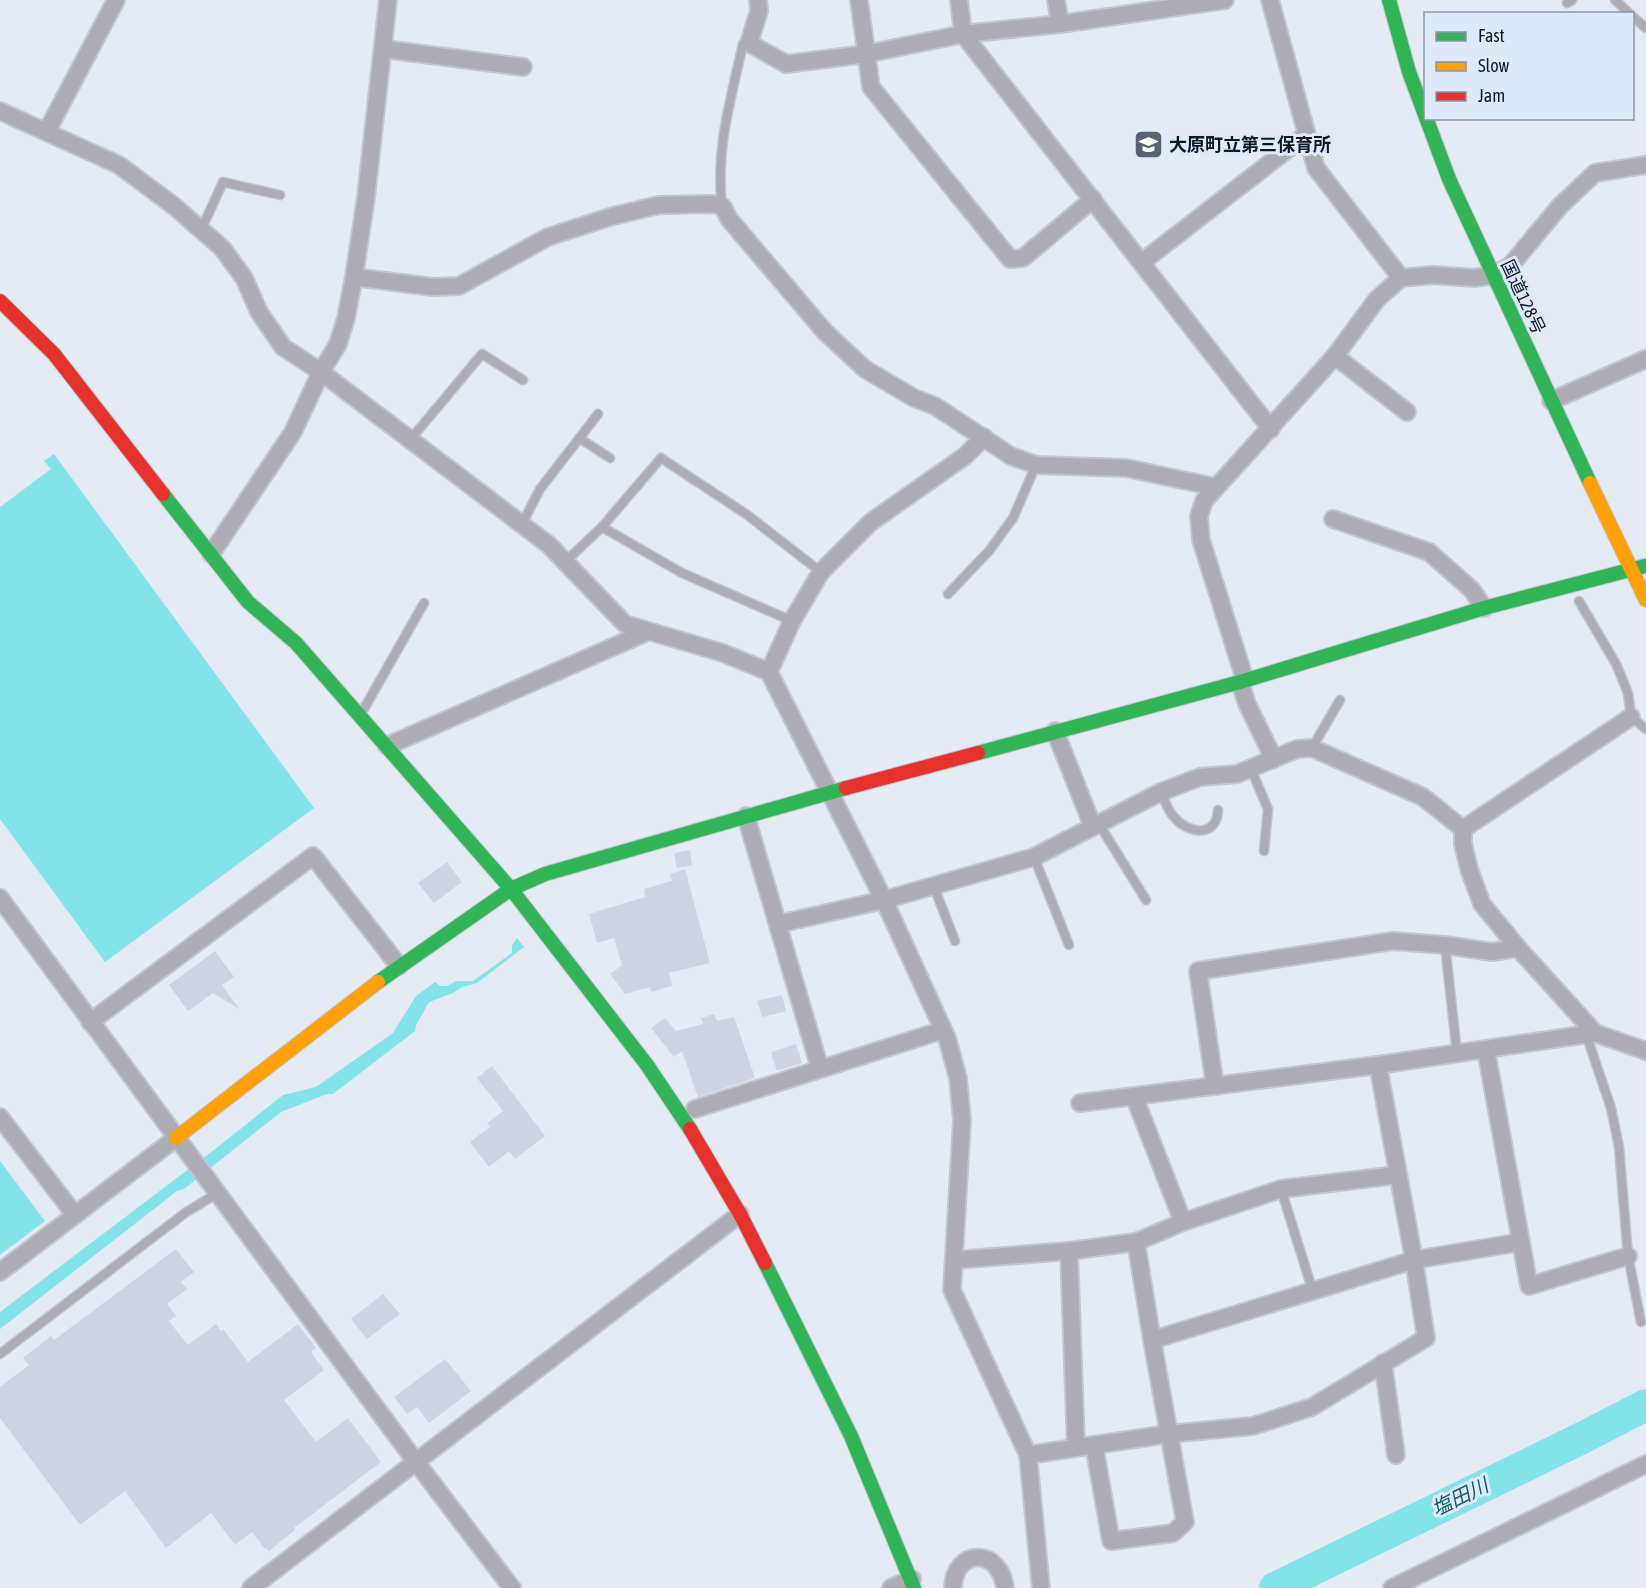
<svg xmlns="http://www.w3.org/2000/svg" width="1646" height="1588" font-family="'Asap Condensed','Noto Sans JP',sans-serif">
  <style>
    .water { fill: #82e3e8 }
    .lines { fill: none; stroke-linecap: round; stroke-linejoin: round }
    .river { stroke: #82e3e8; stroke-width: 32 }
    .building { fill: #cfd3e1 }
    .lane-casing { stroke: #c0c6ce; stroke-width: 11 }
    .street-casing { stroke: #c0c6ce; stroke-width: 20 }
    .fast-casing { stroke: #c0c6ce; stroke-width: 16 }
    .slow-casing { stroke: #c0c6ce; stroke-width: 16 }
    .jam-casing { stroke: #c0c6ce; stroke-width: 16 }
    .lane { stroke: #adabb3; stroke-width: 8 }
    .street { stroke: #adabb3; stroke-width: 16 }
    .fast { stroke: #30b455; stroke-width: 14 }
    .slow { stroke: #ff9f0a; stroke-width: 14 }
    .jam { stroke: #e5322d; stroke-width: 14 }
    .labels { text-anchor: middle; stroke-width: 6; stroke-linejoin: round; paint-order: stroke }
    .poi-label { font-size: 18px; font-weight: bold; fill: #0e1928; stroke: #deeafc; text-anchor: start }
    .street-label { font-size: 18px; fill: #0e1928; stroke: #deeafc }
    .water-label { font-size: 20px; font-style: italic; fill: #105f61; stroke: #deeafc }
  </style>
  <rect width="100%" height="100%" fill="#e5ebf5"/>
  <!-- water -->
  <g class="water">
    <path d="M54,454L314,808L105,962L0,819V507L51,469L44,461Z"/>
    <path d="M517,938L524,947L477,983L462,987L453,993L429,1002L416,1025L415,1031L333,1094H327L281,1112L184,1189L177,1191L0,1329V1312L219,1146L283,1095L316,1087L393,1033L416,996L435,982L440,986H447L456,981H473L512,953V945Z"/>
    <path d="M0,1161L45,1221L0,1255Z"/>
  </g>
  <g class="lines">
    <!-- river -->
    <path class="river" d="M1275,1588L1584,1437L1646,1405"/>
  </g>
  <!-- building -->
  <g class="building">
    <path d="M690,850L692,865L677,868L674,853Z"/>
    <path d="M447,862L462,882L434,903L418,883Z"/>
    <path d="M685,869L710,963L669,973L672,986L651,992L650,987L625,994L610,974L622,965L614,938L597,943L589,914L645,897L644,889L672,881L670,874Z"/>
    <path d="M215,951L234,977L222,985L239,1009L213,993L188,1011L169,985Z"/>
    <path d="M782,995L786,1011L762,1017L757,1001Z"/>
    <path d="M714,1014L717,1021L734,1017L755,1078L698,1097L682,1051L674,1057L651,1028L665,1018L676,1031L703,1024L701,1018Z"/>
    <path d="M796,1044L802,1063L777,1071L771,1052Z"/>
    <path d="M492,1066L545,1136L515,1159L509,1151L489,1167L470,1142L490,1127L487,1123L503,1111L477,1078Z"/>
    <path d="M176,1249L194,1272L181,1282L187,1289L167,1304L176,1316L169,1321L188,1345L216,1324L221,1331L223,1329L248,1362L298,1324L316,1348L311,1352L324,1370L284,1400L316,1442L348,1418L381,1462L294,1528L295,1530L269,1551L266,1548L265,1549L252,1532L235,1545L211,1513L166,1548L125,1491L80,1525L0,1418V1387L29,1365L23,1358L51,1336L54,1340Z"/>
    <path d="M383,1294L400,1314L367,1339L351,1319Z"/>
    <path d="M445,1359L471,1391L429,1423L417,1407L407,1414L394,1397Z"/>
  </g>
  <g class="lines">
    <defs>
      <g id="lane">
        <path d="M1615,0L1630,14"/>
        <path d="M1567,3L1572,0"/>
        <path d="M1632,16L1646,28"/>
        <path d="M722,206C715,152 731,98 743,44L749,43"/>
        <path d="M201,230L223,182L280,195"/>
        <path d="M579,438L610,458"/>
        <path d="M410,440L482,354L523,380"/>
        <path d="M522,524L540,489L598,414"/>
        <path d="M602,527L682,573L792,621"/>
        <path d="M566,561L602,527L661,458L746,514L821,572"/>
        <path d="M948,594L989,551L1013,518L1036,465"/>
        <path d="M1579,601L1616,664L1628,693L1631,717L1646,729"/>
        <path d="M361,714L424,603"/>
        <path d="M1312,748L1340,700"/>
        <path d="M1251,769L1268,809L1264,851"/>
        <path d="M1161,792C1164,800 1168,811 1174,817C1188,834 1217,838 1218,810"/>
        <path d="M1099,824L1146,900"/>
        <path d="M1034,857L1069,945"/>
        <path d="M934,887L955,941"/>
        <path d="M1445,945L1457,1053"/>
        <path d="M1586,1034L1611,1108L1619,1147L1628,1256L1641,1322"/>
        <path d="M1281,1189L1313,1292"/>
        <path d="M0,1354L185,1213L216,1194"/>
      </g>
      <g id="street">
        <path d="M758,0L759,11L749,43L786,64L866,54L963,34L1060,24L1225,0"/>
        <path d="M859,0L871,87L1010,259L1023,258L1093,199"/>
        <path d="M959,0L963,34L1271,429"/>
        <path d="M1056,0L1060,24"/>
        <path d="M1270,0L1316,168L1401,278"/>
        <path d="M384,49L523,67"/>
        <path d="M0,111L119,165L174,206L222,248L244,278L259,312L283,347L321,372L549,545L625,624L723,653L769,672L884,900L947,1038L958,1078L962,1120L952,1290L1028,1455L1041,1588"/>
        <path d="M47,131L116,0"/>
        <path d="M1142,262L1306,135"/>
        <path d="M354,277L433,287L459,286L548,237L613,216L659,205L715,204L723,207L729,219L825,332L865,369L914,398L935,406L1011,456L1036,465L1126,468L1215,487"/>
        <path d="M1335,356L1407,412"/>
        <path d="M1551,401L1646,359"/>
        <path d="M1333,519L1429,552L1472,590L1484,608"/>
        <path d="M211,554L293,432L321,372L338,344L346,318L354,277L366,197L388,0"/>
        <path d="M769,672L792,621L821,572L871,522L965,456L984,437"/>
        <path d="M1245,680L1201,540L1199,516L1204,501L1335,356L1377,299L1401,278L1433,275L1474,278L1493,275L1510,266L1560,206L1595,173L1646,165"/>
        <path d="M1240,682L1247,704L1274,759"/>
        <path d="M1055,731L1093,827"/>
        <path d="M387,746L647,632"/>
        <path d="M746,816L820,1069"/>
        <path d="M1463,829L1631,717"/>
        <path d="M0,898L416,1462L512,1588"/>
        <path d="M778,924L884,900L1034,857L1161,792L1200,777L1237,774L1297,749L1312,748L1423,797L1463,829V844L1469,869L1482,904L1518,948L1595,1033L1646,1051"/>
        <path d="M90,1022L313,856L399,966"/>
        <path d="M1486,1050L1529,1286L1628,1256"/>
        <path d="M1215,1086L1198,971L1393,941L1445,945L1492,952L1518,948"/>
        <path d="M1134,1096L1183,1222"/>
        <path d="M1080,1103L1378,1065L1595,1033"/>
        <path d="M695,1109L943,1030"/>
        <path d="M0,1117L75,1215"/>
        <path d="M1069,1251L1076,1447"/>
        <path d="M954,1260L1069,1251L1136,1242"/>
        <path d="M0,1272L176,1138"/>
        <path d="M1152,1340L1414,1260L1521,1242"/>
        <path d="M1383,1363L1396,1455"/>
        <path d="M1094,1445L1111,1541L1173,1533L1185,1522L1152,1340L1136,1242L1183,1222L1281,1189L1397,1175"/>
        <path d="M1028,1455L1168,1434L1253,1426L1312,1407L1426,1338L1414,1260L1378,1065"/>
        <path d="M251,1588L740,1214"/>
        <path d="M891,1588L912,1579"/>
        <path d="M953,1588C954,1548 1000,1547 1005,1588"/>
        <path d="M1392,1588L1646,1464"/>
      </g>
      <g id="fast">
        <path d="M1389,0L1409,72L1449,179L1590,483"/>
        <path d="M163,494L248,602L296,643L511,889L647,1065L690,1129"/>
        <path d="M978,753L1240,682L1484,608L1645,566"/>
        <path d="M378,982L511,889L545,874L846,788"/>
        <path d="M765,1263L851,1436L914,1588"/>
      </g>
      <g id="slow">
        <path d="M1590,483L1646,600"/>
        <path d="M176,1138L378,982"/>
      </g>
      <g id="jam">
        <path d="M0,301L54,354L163,494"/>
        <path d="M846,788L978,753"/>
        <path d="M690,1129L740,1214L765,1263"/>
      </g>
    </defs>
    <!-- lane casing -->
    <use href="#lane" class="lane-casing"/>
    <!-- street casing -->
    <use href="#street" class="street-casing"/>
    <!-- fast casing -->
    <use href="#fast" class="fast-casing"/>
    <!-- slow casing -->
    <use href="#slow" class="slow-casing"/>
    <!-- jam casing -->
    <use href="#jam" class="jam-casing"/>
    <!-- lane -->
    <use href="#lane" class="lane"/>
    <!-- street -->
    <use href="#street" class="street"/>
    <!-- fast -->
    <use href="#fast" class="fast"/>
    <!-- slow -->
    <use href="#slow" class="slow"/>
    <!-- jam -->
    <use href="#jam" class="jam"/>
  </g>
  <!-- icons -->
  <defs>
    <symbol id="school-square" viewBox="-11 -11 22 22"><rect x="-9" y="-9" width="18" height="18" rx="4" fill="#596270" stroke="#deeafc"/><path d="M0-5L7-2L0 1L-7-2ZM-4 1L0 2.5L4 1V4Q0 6-4 4Z" fill="#fff"/></symbol>
  </defs>
  <g fill-rule="evenodd">
    <use href="#school-square" x="1132" y="128" width="33" height="33"/>
  </g>
  <g class="labels">
    <!-- poi labels -->
    <g class="poi-label">
      <text x="1169" y="151">大原町立第三保育所</text>
    </g>
    <!-- street labels -->
    <g class="street-label">
      <text transform="translate(1523 297) rotate(65)" y="6">国道128号</text>
    </g>
    <!-- water labels -->
    <g class="water-label">
      <text transform="translate(1460 1497) rotate(-26)" y="7">塩田川</text>
    </g>
  </g>
  <!-- legend -->
  <rect x="1424" y="12" width="210" height="108" fill="#deeafc" stroke="#8b96a7" stroke-width="1.5"/>
  <rect x="1436" y="32" width="30" height="9" fill="#30b455" stroke="#8b96a7" stroke-width="1.5"/>
  <text x="1478" y="42" font-size="18" fill="#0e1928">Fast</text>
  <rect x="1436" y="62" width="30" height="9" fill="#ff9f0a" stroke="#8b96a7" stroke-width="1.5"/>
  <text x="1478" y="72" font-size="18" fill="#0e1928">Slow</text>
  <rect x="1436" y="92" width="30" height="9" fill="#e5322d" stroke="#8b96a7" stroke-width="1.5"/>
  <text x="1478" y="102" font-size="18" fill="#0e1928">Jam</text>
</svg>
